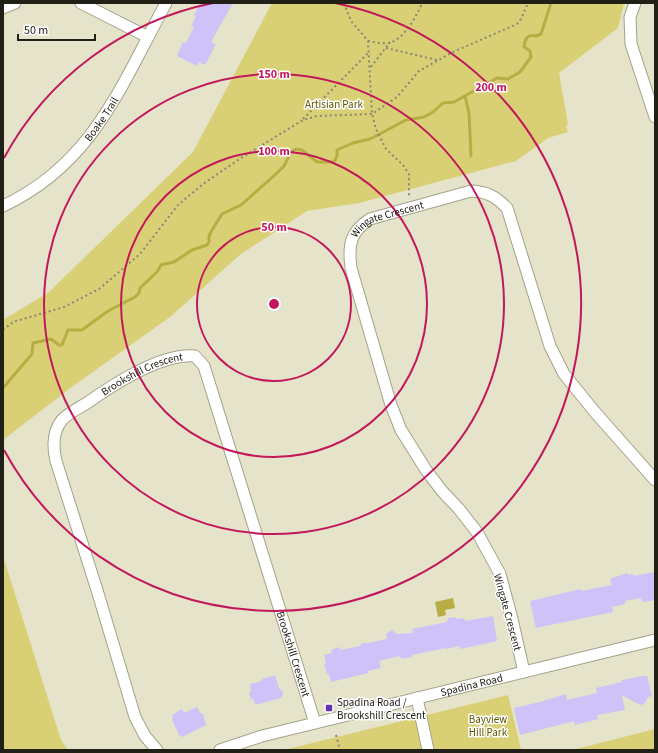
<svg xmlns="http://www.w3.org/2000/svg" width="658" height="753" font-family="'Source Sans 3',sans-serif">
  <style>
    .green { fill: #d9d075 }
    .water { fill: #b7ad43 }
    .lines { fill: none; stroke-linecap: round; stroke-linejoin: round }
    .stream { stroke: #b7ad43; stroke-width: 3 }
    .building { fill: #cec2f9 }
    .minor-casing { stroke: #a4a289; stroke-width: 13 }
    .path { stroke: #888775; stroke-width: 2; stroke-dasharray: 2 3; stroke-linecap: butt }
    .minor { stroke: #fff; stroke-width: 11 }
    .ring { fill: none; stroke: #c2185b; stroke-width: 2 }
    .poi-dot { fill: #6135ad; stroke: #fff; stroke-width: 1.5 }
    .labels { text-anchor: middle; stroke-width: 3; stroke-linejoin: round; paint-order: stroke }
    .park-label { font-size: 11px; fill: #5d5600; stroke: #fff }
    .street-label { font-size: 11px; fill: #212017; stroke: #fff }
    .poi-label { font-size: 11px; fill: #212017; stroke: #fff; text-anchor: start }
    .centre { fill: #c2185b; stroke: #fff; stroke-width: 2 }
    .ring-label { font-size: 12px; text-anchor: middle; font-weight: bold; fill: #c2185b; stroke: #fff; stroke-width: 3; stroke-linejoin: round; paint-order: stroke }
  </style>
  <rect width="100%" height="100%" fill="#e5e3c9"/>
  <!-- green -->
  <g class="green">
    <path d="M272,3H624L618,28L559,73L568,124L566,126L568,132L548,138L516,161L359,203L307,211L241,254L170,317L69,389L3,440V320L49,292L193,152Z"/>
    <path d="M3,556L61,740L68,750H3Z"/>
    <path d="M508,695L521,750H284Z"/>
    <path d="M655,729V750H572Z"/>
  </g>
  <!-- water -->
  <path class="water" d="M453,598L455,608L445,610L446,615L438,617L435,602Z"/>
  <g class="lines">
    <!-- stream -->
    <g class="stream">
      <path d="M465,96L469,113L471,156"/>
      <path d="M3,388L32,354L33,343L51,339L59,345H62L68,330H82L108,311L135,297L139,293L140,288L157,272L161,265L174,262L192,250L207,245L209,242V236L212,230L222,214L241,205L277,173L284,166L291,152L296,149L302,150L317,162H334L337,156V150L353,143L370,139L406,120L424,117L433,112L443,103L454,102L497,78L508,79L520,72L531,57L530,51L524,47C525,38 528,34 536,36L541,34L551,3"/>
    </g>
  </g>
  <!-- building -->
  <g class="building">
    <path d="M200,3H233L211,42L216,44L205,65L199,62L197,66L177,56L183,42L186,43L194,27L191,26L196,16L194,15Z"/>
    <path d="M655,572V600L642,602L641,598L625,601V604L612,607L613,612L536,628L530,601L581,589V591L612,585L610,579L627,573L629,575L633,574V576Z"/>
    <path d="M493,616L497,641L460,649L459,646L446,649V648L412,655L413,657L401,659L400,656L379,661L381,668L368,671V673L331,682L329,674H327L324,664L326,663L324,655L332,653L331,650L339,647L340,650L360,646L362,643H368L387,639L386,634L392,630L397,634L413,633L412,629L447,622L448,618L455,617L457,619L464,618L465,621Z"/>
    <path d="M275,675L279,688L282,691L283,694L281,698L255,705L254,700L251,699L249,693L251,691L250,684L262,681V679Z"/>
    <path d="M643,676H647L652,696L648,697L644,704L640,705L622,695L625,710L597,715L598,719L575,725L574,721L520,735L514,708L540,702L566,694L567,700L597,693L596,688L622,682V680Z"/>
    <path d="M197,707L200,713L203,714L206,725L182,737L179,735L172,719L173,718L172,715L182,709L184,713Z"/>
  </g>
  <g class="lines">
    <defs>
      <g id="minor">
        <path d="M81,3L148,37"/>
        <path d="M635,3L630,17L631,44L655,117"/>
        <path d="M3,8L15,3"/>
        <path id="s1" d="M3,206C93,164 122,84 166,3"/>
        <path id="s2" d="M524,672L512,619L500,574L477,532L459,509L442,491L426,470L401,430L391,405L351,268C348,245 350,232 370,219L471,191C488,192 495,196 507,208L550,346L564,374L594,411L655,480"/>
        <path d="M417,698L428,750"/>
        <path id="s3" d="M157,750L145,736L135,717L97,590L56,461C53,448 52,432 62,420C68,413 79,408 87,403C114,384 161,353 195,356L204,366L315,723"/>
        <path id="s4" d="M220,750L262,736L655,640"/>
      </g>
    </defs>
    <!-- minor casing -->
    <use href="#minor" class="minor-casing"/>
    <!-- path -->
    <g class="path">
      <path d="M344,3L351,21L368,41L372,114L376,129L386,149L403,165L409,174V198"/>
      <path d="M368,41C374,42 382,44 388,43C403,41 417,16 422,3"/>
      <path d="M386,48L437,60"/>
      <path d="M371,67L390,42"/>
      <path d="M303,119L369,52"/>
      <path d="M3,330L13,322L64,307L99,289L140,254L178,205L203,184L241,158L303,120L317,116L372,114L397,97L419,71L453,52L517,24L521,19L528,3"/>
      <path d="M336,735L340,750"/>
    </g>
    <!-- minor -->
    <use href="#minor" class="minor"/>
  </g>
  <!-- distance rings -->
  <g class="ring">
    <circle cx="274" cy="304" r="77"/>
    <circle cx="274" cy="304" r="153"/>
    <circle cx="274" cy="304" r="230"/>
    <path d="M4 158A307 307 0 0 1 213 3M335 3A307 307 0 1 1 4 450"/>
  </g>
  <!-- markers -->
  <rect class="poi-dot" x="325" y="704" width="8" height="8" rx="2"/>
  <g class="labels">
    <!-- park labels -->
    <g class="park-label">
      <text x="334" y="108">Artisian Park</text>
      <text x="488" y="723">Bayview<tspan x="488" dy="13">Hill Park</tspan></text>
    </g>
    <!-- street labels -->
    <g class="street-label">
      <text dy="4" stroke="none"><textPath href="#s1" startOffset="133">Boake Trail</textPath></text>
      <text dy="4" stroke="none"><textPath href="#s2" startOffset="518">Wingate Crescent</textPath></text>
      <text dy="4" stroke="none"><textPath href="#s3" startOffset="444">Brookshill Crescent</textPath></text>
      <text transform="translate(508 612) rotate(75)" y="4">Wingate Crescent</text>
      <text dy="4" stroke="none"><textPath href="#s3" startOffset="816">Brookshill Crescent</textPath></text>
      <text dy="4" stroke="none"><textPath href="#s4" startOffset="260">Spadina Road</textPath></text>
    </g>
    <!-- poi labels -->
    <g class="poi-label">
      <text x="337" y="706">Spadina Road /<tspan x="337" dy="13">Brookshill Crescent</tspan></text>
    </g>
  </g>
  <circle cx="274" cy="304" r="6" class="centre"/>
  <g class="ring-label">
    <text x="274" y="78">150 m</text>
    <text x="491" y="91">200 m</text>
    <text x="274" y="155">100 m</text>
    <text x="274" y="231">50 m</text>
  </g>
  <!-- border -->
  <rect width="658" height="753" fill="none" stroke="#212017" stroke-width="8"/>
  <!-- scale -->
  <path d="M18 34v6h77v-6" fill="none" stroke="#212017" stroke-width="2"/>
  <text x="24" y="34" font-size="12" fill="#212017" stroke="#ffffff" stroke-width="3" paint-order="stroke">50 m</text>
</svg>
